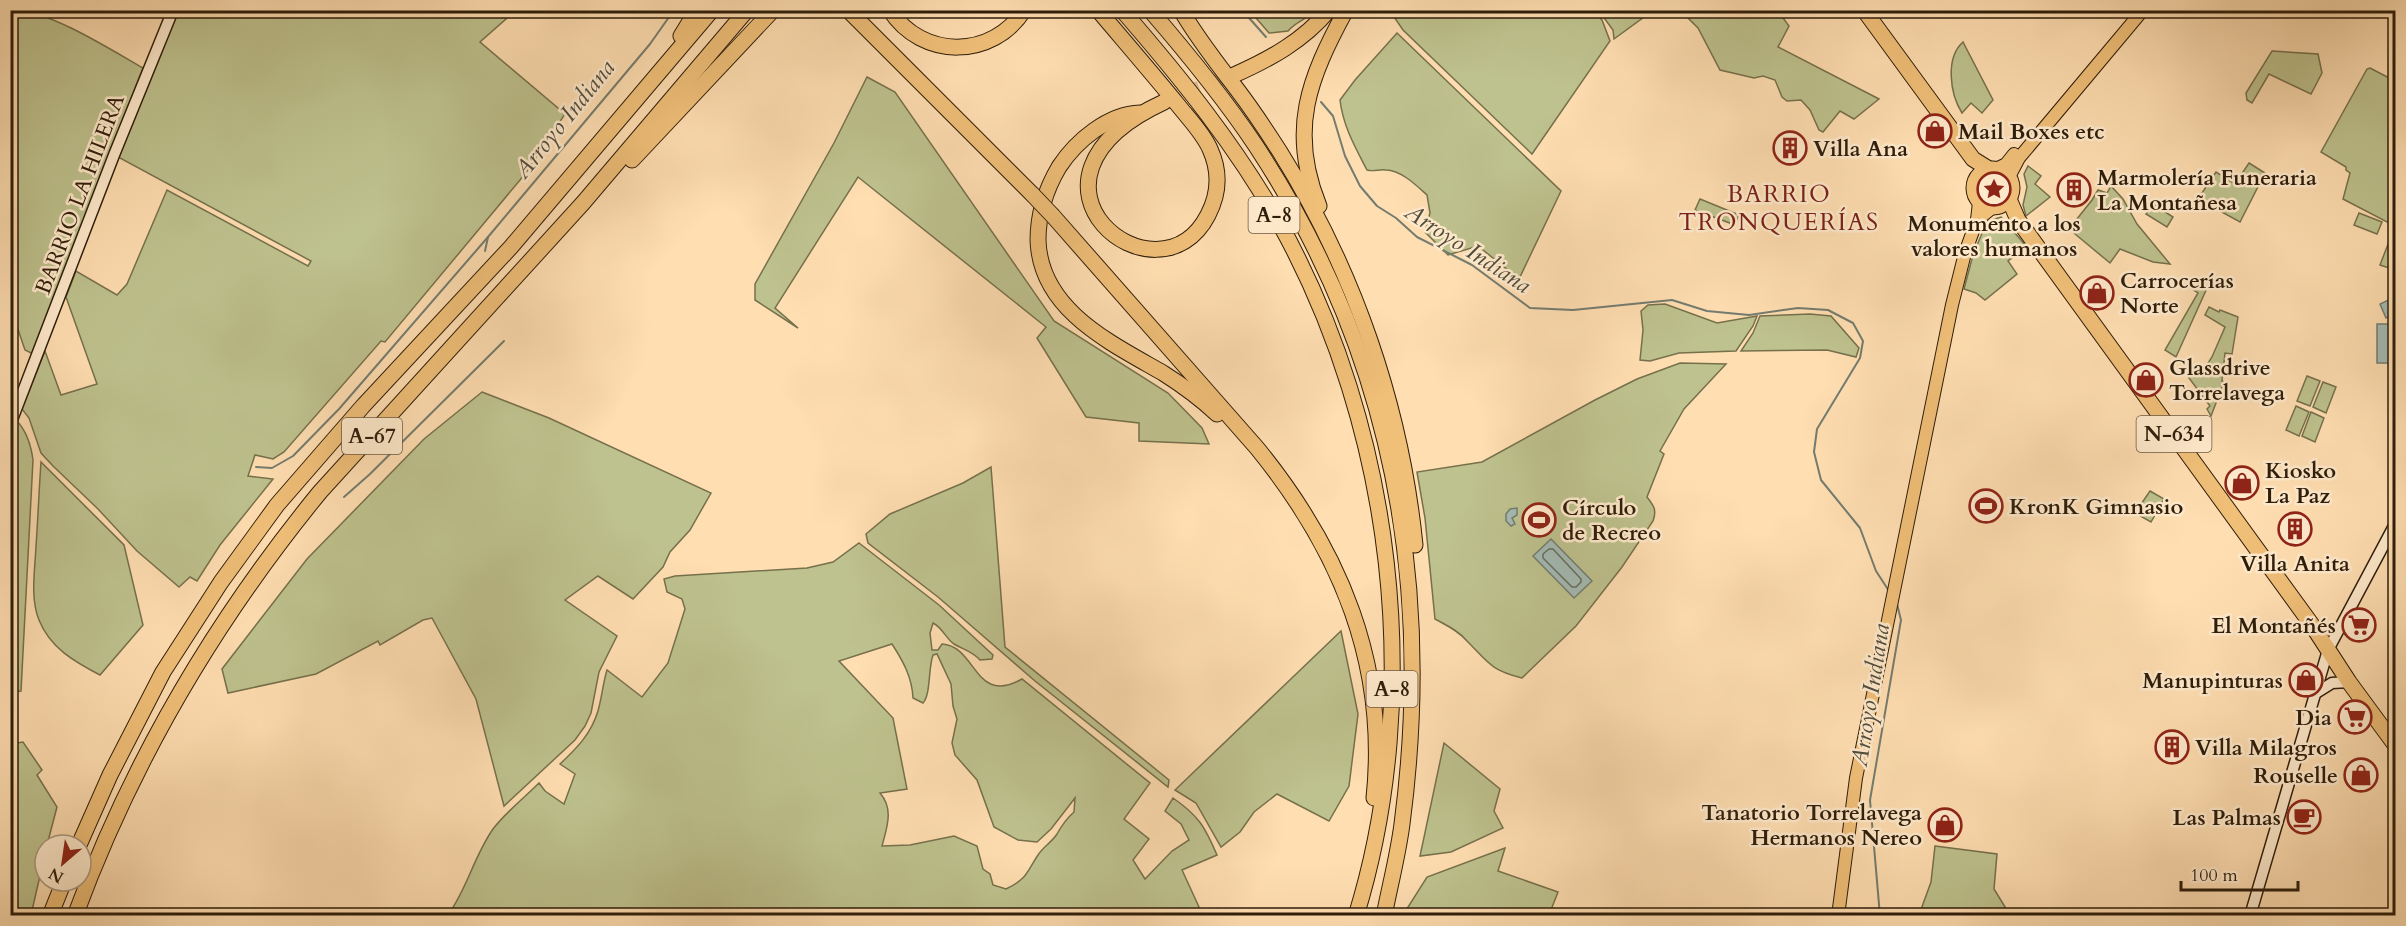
<svg xmlns="http://www.w3.org/2000/svg" width="2406" height="926" font-family="Cardo,serif">
  <style>
    .green { fill: #bec28e; stroke: #76704c; stroke-width: 1.5; fill-rule: evenodd }
    .water { fill: #a3bbb4; stroke: #747c70; stroke-width: 1.5 }
    .lines { fill: none; stroke-linecap: round; stroke-linejoin: round }
    .shore { stroke: #686c5f; stroke-width: 1.5 }
    .stream { stroke: #747c70; stroke-width: 2 }
    .highway-tunnel { stroke: #d5b790; stroke-width: 15; stroke-dasharray: 15 8; stroke-linecap: butt }
    .secondary-casing { stroke: #2e1d0a; stroke-width: 13 }
    .primary-casing { stroke: #2e1d0a; stroke-width: 14 }
    .highway-casing { stroke: #2e1d0a; stroke-width: 17 }
    .secondary { stroke: #ffeacc; stroke-width: 10 }
    .primary { stroke: #f0bf78; stroke-width: 12 }
    .highway { stroke: #f0bf78; stroke-width: 15 }
    .highway-bridge-casing { stroke: #2e1d0a; stroke-width: 17; stroke-linecap: butt }
    .highway-bridge { stroke: #f0bf78; stroke-width: 15 }
    .labels { text-anchor: middle; stroke-width: 5; stroke-linejoin: round; paint-order: stroke }
    .shield { fill: #ffeacc; stroke: #6d5a44; stroke-width: 1.5 }
    .shield-label { font-size: 21px; font-weight: bold; fill: #2e1d0a }
    .poi-label { font-size: 22px; font-weight: bold; fill: #2e1d0a; stroke: #ffeacc; text-anchor: start }
    .street-label { font-size: 22px; fill: #2e1d0a; stroke: #ffeacc }
    .water-label { font-size: 24px; font-style: italic; fill: #514c3d; stroke: #ffeacc }
    .neighbourhood-label { font-size: 24px; letter-spacing: 1.5px; fill: #7a1f14; stroke: #ffeacc }
  </style>
  <rect width="100%" height="100%" fill="#ffdeb1"/>
  <filter id="stains"><feTurbulence type="fractalNoise" baseFrequency=".00333" numOctaves="4"/><feColorMatrix values="0 0 0 0 .2 0 0 0 0 .09 0 0 0 0 .02 0 0 0 .5 -.17"/></filter>
  <radialGradient id="worn" r=".72"><stop offset=".6" stop-color="#630" stop-opacity="0"/><stop offset="1" stop-color="#630" stop-opacity=".3"/></radialGradient>
  <!-- green -->
  <g class="green">
    <path d="M18,11C50,11 113,51 143,68L34,351L31,353L25,350L11,309V32Z"/>
    <path d="M177,11H515L480,42L565,114L525,174L385,342L381,341L284,452L273,459L255,455L248,476L273,479L220,545L197,581L190,577L179,587L137,551L98,509L53,466L41,453L29,418L22,409L45,351L61,395L97,384L66,297L76,271L117,295L127,284L167,190L308,266L311,261L118,157Z"/>
    <path d="M1250,11H1315C1307,19 1295,22 1288,31L1269,33Z"/>
    <path d="M1390,11H1593L1602,20L1610,41L1532,154L1403,30Z"/>
    <path d="M1599,11H1656L1647,15L1614,39L1613,30Z"/>
    <path d="M1684,11H1778L1789,26L1778,47L1879,99L1854,119L1840,111L1823,132L1819,130L1810,110L1801,100L1787,101L1782,97L1775,80L1763,76L1754,78L1720,70L1698,28L1686,16Z"/>
    <path d="M1397,33L1561,191L1519,279L1478,246L1448,255L1425,232L1430,213L1427,195C1417,186 1401,170 1386,170C1379,169 1374,172 1367,170C1355,147 1343,126 1340,100L1355,80Z"/>
    <path d="M1963,42L1993,100L1982,113L1971,103L1962,113C1950,94 1945,58 1963,42Z"/>
    <path d="M2272,51L2318,54L2322,73L2311,94L2269,74L2252,103L2247,100L2246,93Z"/>
    <path d="M2370,68L2395,81V270L2380,265L2395,226L2343,199L2350,173L2346,170V167L2321,152L2367,69Z"/>
    <path d="M867,77L895,92L1054,321L1168,393L1202,428L1209,444L1139,441V423L1086,417L1037,338L1046,327L858,177L775,308L798,328L755,300V284L834,143Z"/>
    <path d="M2249,163L2265,173L2240,222L2198,199L2216,172L2235,184Z"/>
    <path d="M2028,166L2041,176L2035,184L2050,197L2026,216L2023,205L2027,187L2024,174Z"/>
    <circle cx="1993" cy="189" r="12"/>
    <path d="M2111,186L2123,199L2137,224L2170,264L2153,262L2120,249L2110,263L2069,229L2092,200L2098,190L2107,193Z"/>
    <path d="M1700,199L1739,215L1735,225L1695,210Z"/>
    <path d="M2153,204L2173,217L2167,227L2146,214Z"/>
    <path d="M2359,213L2382,222L2377,234L2354,225Z"/>
    <path d="M2001,217L2027,247L2008,261L2017,274L1985,300L1976,293L1964,289L1973,255L1987,221Z"/>
    <path d="M2193,281L2207,288L2176,357L2165,350L2198,293L2189,287Z"/>
    <path d="M1665,304L1717,323L1757,316L1753,326L1736,351L1679,353L1650,361L1640,360L1643,330L1641,311L1648,305Z"/>
    <path d="M2209,307L2219,312L2220,310L2238,317L2232,354L2225,353L2222,381L2224,382L2211,416L2207,409L2210,406L2183,370H2186L2189,364L2203,371L2212,357L2225,327L2205,315Z"/>
    <path d="M1810,314L1831,316L1859,348L1856,357L1827,350L1741,351L1753,333L1760,316Z"/>
    <path d="M1680,363L1726,364L1684,409L1660,451L1664,454L1647,497C1654,506 1657,510 1653,521L1622,567L1576,626L1522,678C1490,670 1488,662 1467,641C1459,631 1446,625 1435,619L1425,518L1417,472L1482,462L1595,400L1637,379Z"/>
    <path d="M2307,376L2320,381L2310,406L2297,401Z"/>
    <path d="M2323,382L2336,387L2326,413L2313,407Z"/>
    <path d="M482,392L549,418L711,493L690,530L670,552L663,567L633,599L598,576L565,600L617,636L599,672L591,713L585,726L575,740L504,806L476,699L432,618L423,620L380,645L378,641L316,674L228,693L222,669L307,559L424,439Z"/>
    <path d="M2296,406L2309,412L2299,436L2286,430Z"/>
    <path d="M2311,412L2324,418L2315,442L2302,436Z"/>
    <path d="M16,420C27,431 31,445 33,460L21,691L11,692L10,435Z"/>
    <path d="M41,462L124,545L143,625L100,675C75,662 50,648 39,620C30,598 35,570 36,546C38,518 39,490 41,462Z"/>
    <path d="M991,467L1005,647L1169,780L1168,787L1035,681L938,597L868,543L866,534L890,514L963,483Z"/>
    <path d="M2150,491L2164,499L2151,522L2135,513Z"/>
    <path d="M859,543L939,605L993,655L992,659L980,660C972,651 964,650 954,644C946,639 943,628 933,623L930,633L932,650H938L942,644C977,646 974,706 1022,679L1150,783L1124,819L1149,839L1133,860L1145,879L1172,851L1189,840L1181,824L1165,811L1173,798C1199,816 1205,827 1217,855L1182,870L1199,907L1195,915H448C467,889 474,856 493,829C506,812 524,798 539,783L545,791L564,804L575,774L560,764C577,748 591,734 598,711C602,697 603,683 607,670L642,697L668,663L685,609L682,599L667,592L664,579L675,576L807,568L833,562ZM892,644C903,661 912,677 913,698L923,703C931,694 928,669 933,655L937,654L951,684L953,706L957,719L952,743L955,755L977,780L994,827L1018,840L1037,842L1051,829L1075,798L1074,812C1066,819 1062,825 1057,834C1052,842 1043,847 1038,855C1026,873 1027,879 1006,889L993,885L990,874L983,869L977,846L954,836L910,845L882,846C887,827 894,809 880,793L907,789L893,718L839,661Z"/>
    <path d="M1341,631L1358,714L1349,786L1329,821L1277,794L1254,812L1240,832L1221,847L1196,803L1175,790Z"/>
    <path d="M11,732L17,743L23,742L42,770L37,775L57,807L47,845H45V854L31,915H11Z"/>
    <path d="M1444,743L1500,789L1494,811L1503,828L1451,852L1420,856Z"/>
    <path d="M1935,846L1997,854L1994,889L2010,915H1919L1931,882Z"/>
    <path d="M1505,848L1498,871L1558,892L1549,915H1403L1427,877Z"/>
  </g>
  <!-- water -->
  <g class="water">
    <path d="M2395,297V313L2386,318L2380,304Z"/>
    <rect x="2377" y="324" width="13" height="39"/>
    <path d="M1517,508V515L1512,518L1515,524L1511,526L1506,521V514L1510,509Z"/>
    <path d="M1551,539L1592,581L1574,598L1533,556Z"/>
  </g>
  <g class="lines">
    <!-- shore -->
    <path class="shore" d="M1549,549H1553L1581,579V582L1576,587H1572L1543,558V554Z"/>
    <!-- stream -->
    <g class="stream">
      <path d="M1242,10L1266,37"/>
      <path d="M1321,102L1333,116L1345,156L1360,186L1377,206L1396,218L1417,237L1472,265L1530,308L1573,310L1672,300L1707,311L1749,315L1798,308L1828,310L1853,323L1863,341L1860,358L1817,429L1814,452L1821,480L1860,528L1876,571L1889,591"/>
      <path d="M485,251L488,237L650,44L674,10"/>
      <path d="M256,467L272,468L293,456L339,409L488,237"/>
      <path d="M344,497L370,474L504,341"/>
      <path d="M1880,916L1870,800L1901,620L1897,604"/>
    </g>
    <!-- highway-tunnel -->
    <path class="highway-tunnel" d="M1164,102L1234,75"/>
    <defs>
      <g id="secondary">
        <path d="M10,425L114,155L173,10"/>
        <path d="M2316,693L2332,683L2349,682"/>
        <path d="M2250,916L2328,650L2396,522"/>
      </g>
      <g id="primary">
        <path d="M1996,169L2006,164L2014,154"/>
        <path d="M2009,177L2019,158L2143,10"/>
        <path d="M1977,220L1992,208"/>
        <path d="M1838,916L1856,778L1952,305L1965,253L1977,220L1979,202"/>
      </g>
      <g id="highway">
        <path d="M848,10L1033,195"/>
        <path d="M890,10C922,60 993,59 1024,10"/>
        <path d="M1098,10C1125,42 1152,73 1178,105C1189,119 1203,133 1210,149C1220,171 1219,194 1208,215C1158,312 993,181 1164,102"/>
        <path d="M1122,10C1181,78 1236,146 1280,224C1393,428 1425,692 1356,916"/>
        <path d="M1150,10C1188,54 1224,98 1256,146C1392,353 1434,581 1402,824C1398,855 1390,885 1384,916"/>
        <path d="M1181,10C1197,38 1217,63 1236,88C1252,109 1266,130 1280,152C1354,270 1401,406 1415,545"/>
        <path d="M1864,10L1973,159L1989,169"/>
        <path d="M681,36L697,10"/>
        <path d="M1234,75C1270,59 1303,41 1329,10"/>
        <path d="M1140,113C1108,114 1076,141 1059,167C1046,189 1038,213 1038,240C1040,310 1111,343 1163,373C1182,385 1201,399 1217,414"/>
        <path d="M632,160L773,10"/>
        <circle cx="1993" cy="188" r="19"/>
        <path d="M2009,199L2018,220L2312,625L2349,682L2396,746"/>
        <path d="M1319,206C1288,130 1309,78 1346,10"/>
        <path d="M1053,216L1257,448C1340,550 1388,664 1374,798"/>
        <path d="M79,845L110,775L163,672L221,582L277,505L363,406L511,247L712,10"/>
        <path d="M50,916L64,881"/>
        <path d="M75,916C132,761 216,619 320,492L583,203L747,10"/>
      </g>
    </defs>
    <!-- secondary casing -->
    <use href="#secondary" class="secondary-casing"/>
    <!-- primary casing -->
    <use href="#primary" class="primary-casing"/>
    <!-- highway casing -->
    <use href="#highway" class="highway-casing"/>
    <!-- secondary -->
    <use href="#secondary" class="secondary"/>
    <!-- primary -->
    <use href="#primary" class="primary"/>
    <!-- highway -->
    <use href="#highway" class="highway"/>
    <defs>
      <path id="highway-bridge" d="M1033,195L1053,216"/>
    </defs>
    <!-- highway-bridge casing -->
    <use href="#highway-bridge" class="highway-bridge-casing"/>
    <!-- highway-bridge -->
    <use href="#highway-bridge" class="highway-bridge"/>
  </g>
  <!-- icons -->
  <defs>
    <symbol id="shop-ring" viewBox="-11 -11 22 22"><circle r="9.5" fill="#ffeacc" stroke="#8f2418" stroke-width="1.5"/><path d="M-5-2.5h2.3a2.7 3.5 0 0 1 5.4 0H5L5.5 6h-11ZM-1.5-2.5h3a1.5 2.3 0 0 0-3 0Z" fill="#8f2418"/></symbol>
    <symbol id="building-ring" viewBox="-11 -11 22 22"><circle r="9.5" fill="#ffeacc" stroke="#8f2418" stroke-width="1.5"/><path d="M-4-6H4V6H1V3H-1V6H-4ZM-2.5-4.3h1.7v1.8h-1.7ZM.8-4.3h1.7v1.8H.8ZM-2.5-1h1.7V.8h-1.7ZM.8-1h1.7V.8H.8Z" fill="#8f2418"/></symbol>
    <symbol id="sight-ring" viewBox="-11 -11 22 22"><circle r="9.5" fill="#ffeacc" stroke="#8f2418" stroke-width="1.5"/><path d="M0-6L1.8-2.2L6-1.7L2.9 1.2L3.7 5.4L0 3.3L-3.7 5.4L-2.9 1.2L-6-1.7L-1.8-2.2Z" fill="#8f2418"/></symbol>
    <symbol id="stadium-ring" viewBox="-11 -11 22 22"><circle r="9.5" fill="#ffeacc" stroke="#8f2418" stroke-width="1.5"/><path d="M0-5a6.5 5 0 1 0 0 10a6.5 5 0 1 0 0-10ZM-3.5-1.8h7v3.6h-7Z" fill="#8f2418"/></symbol>
    <symbol id="supermarket-ring" viewBox="-11 -11 22 22"><circle r="9.5" fill="#ffeacc" stroke="#8f2418" stroke-width="1.5"/><path d="M-6-5.5h2.5l.6 2H6L4.5 2H-2.5L-4.4-4H-6ZM-1.5 3.2a1.3 1.3 0 1 0 .1 0ZM3 3.2a1.3 1.3 0 1 0 .1 0Z" fill="#8f2418"/></symbol>
    <symbol id="cafe-ring" viewBox="-11 -11 22 22"><circle r="9.5" fill="#ffeacc" stroke="#8f2418" stroke-width="1.5"/><path d="M-5.5-4.5H6V0H3Q3 3.5 0 3.5H-2.5Q-5.5 3.5-5.5 0ZM3-3.2v2h1.7v-2ZM-6 4.5H4V6H-6Z" fill="#8f2418"/></symbol>
  </defs>
  <g fill-rule="evenodd">
    <use href="#shop-ring" x="1916" y="112" width="38" height="38"/>
    <use href="#building-ring" x="1771" y="129" width="38" height="38"/>
    <use href="#sight-ring" x="1975" y="170" width="38" height="38"/>
    <use href="#building-ring" x="2055" y="171" width="38" height="38"/>
    <use href="#shop-ring" x="2078" y="274" width="38" height="38"/>
    <use href="#shop-ring" x="2127" y="361" width="38" height="38"/>
    <use href="#shop-ring" x="2223" y="464" width="38" height="38"/>
    <use href="#stadium-ring" x="1967" y="487" width="38" height="38"/>
    <use href="#stadium-ring" x="1520" y="501" width="38" height="38"/>
    <use href="#building-ring" x="2276" y="510" width="38" height="38"/>
    <use href="#supermarket-ring" x="2340" y="606" width="38" height="38"/>
    <use href="#shop-ring" x="2287" y="661" width="38" height="38"/>
    <use href="#supermarket-ring" x="2336" y="698" width="38" height="38"/>
    <use href="#building-ring" x="2153" y="728" width="38" height="38"/>
    <use href="#shop-ring" x="2342" y="756" width="38" height="38"/>
    <use href="#cafe-ring" x="2285" y="798" width="38" height="38"/>
    <use href="#shop-ring" x="1926" y="806" width="38" height="38"/>
  </g>
  <g class="labels">
    <!-- shield labels -->
    <g class="shield">
      <rect x="1248.5" y="197" width="51" height="36" rx="4.5"/>
      <rect x="2136.5" y="416" width="75" height="36" rx="4.5"/>
      <rect x="342" y="418" width="60" height="36" rx="4.5"/>
      <rect x="1366.5" y="671" width="51" height="36" rx="4.5"/>
    </g>
    <g class="shield-label">
      <text x="1274" y="222">A-8</text>
      <text x="2174" y="441">N-634</text>
      <text x="372" y="443">A-67</text>
      <text x="1392" y="696">A-8</text>
    </g>
    <!-- poi labels -->
    <g class="poi-label">
      <text x="1958" y="139">Mail Boxes etc</text>
      <text x="1813" y="156">Villa Ana</text>
      <text x="2097" y="185">Marmolería Funeraria<tspan x="2097" dy="25">La Montañesa</tspan></text>
      <text x="1994" y="231" text-anchor="middle">Monumento a los<tspan x="1994" dy="25">valores humanos</tspan></text>
      <text x="2120" y="288">Carrocerías<tspan x="2120" dy="25">Norte</tspan></text>
      <text x="2169" y="375">Glassdrive<tspan x="2169" dy="25">Torrelavega</tspan></text>
      <text x="2265" y="478">Kiosko<tspan x="2265" dy="25">La Paz</tspan></text>
      <text x="2009" y="514">KronK Gimnasio</text>
      <text x="1562" y="515">Círculo<tspan x="1562" dy="25">de Recreo</tspan></text>
      <text x="2295" y="571" text-anchor="middle">Villa Anita</text>
      <text x="2336" y="633" text-anchor="end">El Montañés</text>
      <text x="2283" y="688" text-anchor="end">Manupinturas</text>
      <text x="2332" y="725" text-anchor="end">Dia</text>
      <text x="2195" y="755">Villa Milagros</text>
      <text x="2338" y="783" text-anchor="end">Rouselle</text>
      <text x="1922" y="820" text-anchor="end">Tanatorio Torrelavega<tspan x="1922" dy="25">Hermanos Nereo</tspan></text>
      <text x="2281" y="825" text-anchor="end">Las Palmas</text>
    </g>
    <!-- street labels -->
    <g class="street-label">
      <text transform="translate(79 194) rotate(-69)" y="8">BARRIO LA HILERA</text>
    </g>
    <!-- water labels -->
    <g class="water-label">
      <text transform="translate(564 119) rotate(-51)" y="8">Arroyo Indiana</text>
      <text transform="translate(1468 248) rotate(33)" y="8">Arroyo Indiana</text>
      <text transform="translate(1870 695) rotate(-81)" y="8">Arroyo Indiana</text>
    </g>
    <!-- neighbourhood labels -->
    <g class="neighbourhood-label">
      <text x="1779" y="202">BARRIO<tspan x="1779" dy="28">TRONQUERÍAS</tspan></text>
    </g>
  </g>
  <!-- margin -->
  <rect width="2406" height="926" fill="none" stroke="#ffdeb1" stroke-width="36"/>
  <rect x="12" y="12" width="2382" height="902" fill="none" stroke="#2e1d0a" stroke-width="3"/>
  <rect x="18" y="18" width="2370" height="890" fill="none" stroke="#2e1d0a" stroke-width="1.5"/>
  <!-- north arrow -->
  <g transform="translate(63 863) rotate(209)"><circle r="28" fill="#ffeacc" stroke="#ab987e" stroke-width="1.5"/>
  <path d="M0-4.5L10 22L0 15L-10 22Z" fill="#8f2418"/>
  <text y="-9" font-size="16" font-weight="bold" text-anchor="middle" fill="#2e1d0a">N</text>
  </g>
  <!-- scale -->
  <path d="M2181 881v9h117v-9" fill="none" stroke="#2e1d0a" stroke-width="3"/>
  <text x="2190" y="881" font-size="18" fill="#2e1d0a" stroke="#ffeacc" stroke-width="4.5" paint-order="stroke">100 m</text>
  <rect width="100%" height="100%" filter="url(#stains)"/>
  <rect width="100%" height="100%" fill="url(#worn)"/>
</svg>
